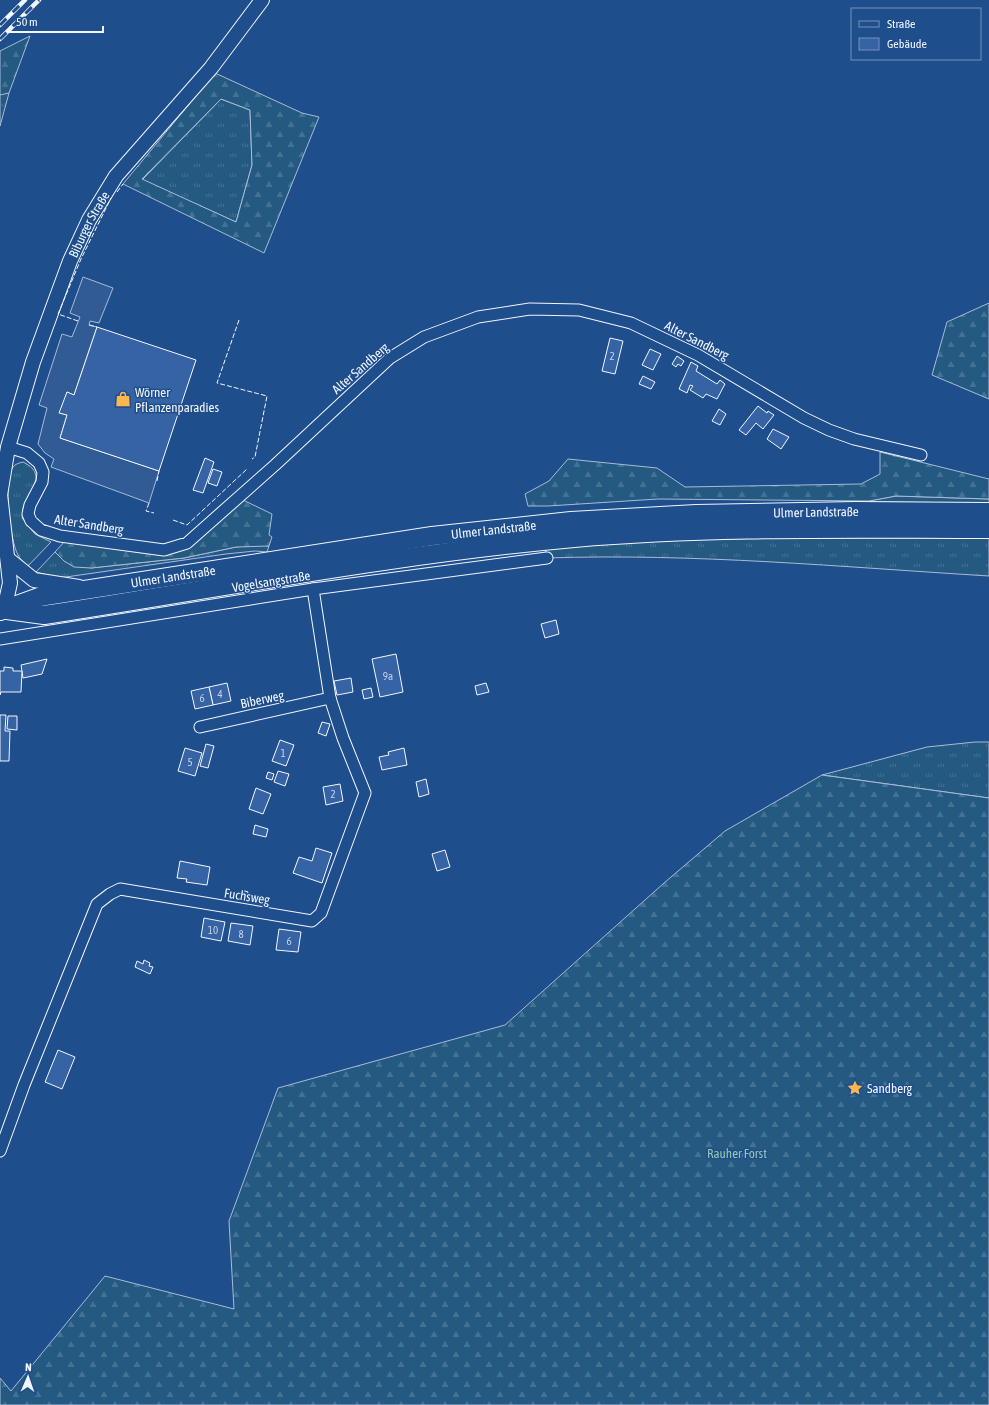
<svg xmlns="http://www.w3.org/2000/svg" width="989" height="1405" font-family="'Asap Condensed',sans-serif">
  <style>
    .grass { fill: url(#grass-tufts); stroke: #a8bbd7 }
    .forest { fill: url(#forest-firs); stroke: #a8bbd7; fill-rule: evenodd }
    .parking { fill: #305b95; stroke: #a8bbd7 }
    .building { fill: #3563a3; stroke: #f2f6ff }
    .lines { fill: none; stroke-linecap: round; stroke-linejoin: round }
    .minor-casing { stroke: #f2f6ff; stroke-width: 13 }
    .tertiary-casing { stroke: #f2f6ff; stroke-width: 16 }
    .primary-casing { stroke: #f2f6ff; stroke-width: 20 }
    .minor { stroke: #1f4e8c; stroke-width: 11 }
    .tertiary { stroke: #1f4e8c; stroke-width: 14 }
    .primary { stroke: #1f4e8c; stroke-width: 18 }
    .rail-casing { stroke: #f2f6ff; stroke-width: 4.5 }
    .rail { stroke: #1f4e8c; stroke-width: 3; stroke-dasharray: 9; stroke-linecap: butt }
    .fence { stroke: #f2f6ff; stroke-width: 1; stroke-dasharray: 5 2; stroke-linecap: butt }
    .labels { text-anchor: middle; stroke-width: 3; stroke-linejoin: round; paint-order: stroke }
    .number-label { font-size: 11px; fill: #c3d1e8 }
    .street-label { font-size: 13px; fill: #f2f6ff; stroke: #1f4e8c }
    .poi-label { font-size: 13px; fill: #f2f6ff; stroke: #1f4e8c; text-anchor: start }
    .park-label { font-size: 13px; fill: #97c8a6; stroke: #1f4e8c }
  </style>
  <defs>
    <pattern id="grass-tufts" width="24" height="20" patternUnits="userSpaceOnUse"><rect width="24" height="20" fill="#245a82"/><path d="M3 7l-1-3M5 7V3M7 7l1-3M15 17l-1-3M17 17v-4M19 17l1-3" fill="none" stroke="#447295"/></pattern>
    <pattern id="forest-firs" width="22" height="20" patternUnits="userSpaceOnUse"><rect width="22" height="20" fill="#245a82"/><path d="M5 1l3.5 6h-7zM16 11l3.5 6h-7z" fill="#447295"/></pattern>
  </defs>
  <rect width="100%" height="100%" fill="#1f4e8c"/>
  <!-- grass -->
  <g class="grass">
    <path d="M2,93H9L0,126V95Z"/>
    <path d="M221,99L250,110L252,165L236,222L142,180Z"/>
    <path d="M23,462C48,474 30,489 24,505C22,509 23,514 22,518L35,534L51,542L27,567C24,563 20,559 18,555C10,541 3,479 13,467C15,464 19,463 23,462Z"/>
    <path d="M896,496L989,499V503L871,502L869,501Z"/>
    <path d="M800,538H989V576C842,567 694,553 547,558L545,548L654,540Z"/>
    <path d="M258,545L269,546L267,552L255,551L226,554L59,578L36,572L55,552L64,561L91,568L184,558L236,547Z"/>
    <path d="M975,742H989V798L822,775L927,747Z"/>
  </g>
  <!-- forest -->
  <g class="forest">
    <path d="M30,36L9,93L0,95V51Z"/>
    <path d="M215,73L302,113L319,117L264,253L123,184ZM221,99L250,110L252,165L236,222L142,179Z"/>
    <path d="M989,303V399L932,375L947,322Z"/>
    <path d="M880,452L989,479V499L896,496L869,501L658,499L548,506H528L525,494L549,481L568,459L657,468L685,487L861,484L880,474Z"/>
    <path d="M243,500L272,514L269,535L272,537L269,546L236,547L184,558L91,568L74,567L64,561L55,552L65,541L169,553L185,549Z"/>
    <path d="M822,775L989,798V1405H0V1378L11,1391L105,1276L234,1309L229,1221L278,1088L505,1025L664,883L725,831Z"/>
  </g>
  <!-- parking -->
  <path class="parking" d="M83,277L113,288L99,323L90,321L89,325L97,327L74,395L67,392L60,413L67,415L60,438L159,471L149,503L51,467L54,459L45,453L38,444L47,408L39,405L62,334L72,337L80,317L70,313Z"/>
  <!-- building -->
  <g class="building">
    <path d="M97,327L196,360L159,471L60,438L67,415L59,413L67,392L74,395Z"/>
    <path d="M610,338L623,341L615,374L602,371Z"/>
    <path d="M650,349L661,354L653,370L642,365Z"/>
    <path d="M677,356L684,361L681,366L678,364L676,367L672,364Z"/>
    <path d="M691,362L698,366L696,371L717,384L720,380L725,384L717,399L706,394L703,398L690,390L693,386L690,385L687,393L679,389Z"/>
    <path d="M643,376L655,382L651,389L639,384Z"/>
    <path d="M758,406L767,413L768,411L774,415L763,429L756,423L746,435L739,430Z"/>
    <path d="M719,409L726,414L720,425L712,421Z"/>
    <path d="M773,429L789,437L781,449L767,439Z"/>
    <path d="M205,458L214,462L203,493L193,490Z"/>
    <path d="M213,469L222,472L217,486L208,483Z"/>
    <path d="M556,620L559,634L545,638L541,624Z"/>
    <path d="M396,654L403,692L380,697L372,659Z"/>
    <path d="M47,659L42,674L23,678L21,665Z"/>
    <path d="M4,667L13,668V671H22L21,692H1L0,695V671H4Z"/>
    <path d="M351,678L353,692L337,695L334,681Z"/>
    <path d="M227,683L231,701L213,705L209,687Z"/>
    <path d="M486,683L489,692L477,695L475,686Z"/>
    <path d="M209,687L213,705L195,709L191,691Z"/>
    <path d="M371,688L373,697L364,699L362,690Z"/>
    <path d="M0,715H6L5,731H10L9,761H0Z"/>
    <path d="M8,716H17V730L7,729Z"/>
    <path d="M322,722L330,724L326,736L318,733Z"/>
    <path d="M280,740L294,745L286,766L272,761Z"/>
    <path d="M206,744L214,746L208,768L200,766Z"/>
    <path d="M185,748L202,753L195,776L178,771Z"/>
    <path d="M404,748L407,765L382,770L379,757L389,755L388,752Z"/>
    <path d="M278,771L289,774L285,786L274,782Z"/>
    <path d="M268,772L274,774L272,780L266,778Z"/>
    <path d="M426,779L429,794L419,797L416,782Z"/>
    <path d="M340,784L343,801L326,805L323,787Z"/>
    <path d="M256,788L271,794L263,814L249,809Z"/>
    <path d="M255,825L268,829L266,837L253,834Z"/>
    <path d="M316,848L332,853L322,883L293,873L299,857L312,861Z"/>
    <path d="M445,850L450,867L437,871L432,854Z"/>
    <path d="M180,861L210,867L207,885L186,882L187,879L177,878Z"/>
    <path d="M242,890L248,892L246,901L240,899Z"/>
    <path d="M204,918L225,922L221,941L201,937Z"/>
    <path d="M231,923L253,926L250,945L228,941Z"/>
    <path d="M279,929L301,932L298,952L276,950Z"/>
    <path d="M144,960L150,963L149,966L153,967L150,974L135,967L137,961L143,964Z"/>
    <path d="M58,1050L75,1057L62,1089L45,1082Z"/>
  </g>
  <g class="lines">
    <defs>
      <g id="minor">
        <path d="M8,447L27,453L39,463L43,472L42,482L30,505L28,514L31,521L41,530L60,536L164,550L187,543L275,465L390,358L424,337L478,317L530,309L579,310L631,323L698,355L804,418L829,430L854,439L921,455"/>
        <path d="M0,639L313,589L547,558"/>
        <path d="M200,727L330,698"/>
        <path d="M0,1151L24,1085L97,904L110,894L120,889L312,921L321,913L365,793L343,738L330,698L313,589"/>
      </g>
      <g id="tertiary">
        <path d="M0,494L10,583L4,610"/>
        <path id="s1" d="M0,495L8,447L33,362L70,261L89,220L116,176L211,68L262,0"/>
        <path d="M8,559L34,580L79,587"/>
      </g>
      <g id="primary">
        <path d="M7,610L44,615C220,588 396,554 574,538C712,526 851,529 989,529"/>
        <path id="s2" d="M0,611L39,597L432,536L571,521L696,514L855,511L989,512"/>
      </g>
    </defs>
    <!-- minor casing -->
    <use href="#minor" class="minor-casing"/>
    <!-- tertiary casing -->
    <use href="#tertiary" class="tertiary-casing"/>
    <!-- primary casing -->
    <use href="#primary" class="primary-casing"/>
    <!-- minor -->
    <use href="#minor" class="minor"/>
    <!-- tertiary -->
    <use href="#tertiary" class="tertiary"/>
    <!-- primary -->
    <use href="#primary" class="primary"/>
    <defs>
      <g id="rail">
        <path d="M0,25L25,0"/>
        <path d="M0,39L39,0"/>
      </g>
    </defs>
    <!-- rail casing -->
    <use href="#rail" class="rail-casing"/>
    <!-- rail -->
    <use href="#rail" class="rail"/>
    <!-- fence -->
    <g class="fence">
      <path d="M117,192L123,184"/>
      <path d="M239,320L217,383L267,396L255,457L252,459"/>
      <path d="M78,321L58,314L81,259L111,198"/>
      <path d="M89,325L97,327"/>
      <path d="M157,481L159,471"/>
      <path d="M149,503L146,511L154,513"/>
      <path d="M173,520L187,525L247,469"/>
    </g>
  </g>
  <!-- icons -->
  <defs>
    <symbol id="shop-bare" viewBox="-9 -9 18 18"><path d="M-5-2.5h2.3a2.7 3.5 0 0 1 5.4 0H5L5.5 6h-11ZM-1.5-2.5h3a1.5 2.3 0 0 0-3 0Z" fill="#ffb74d" stroke="#1f4e8c" stroke-width="2.5" paint-order="stroke"/></symbol>
    <symbol id="sight-bare" viewBox="-9 -9 18 18"><path d="M0-6L1.8-2.2L6-1.7L2.9 1.2L3.7 5.4L0 3.3L-3.7 5.4L-2.9 1.2L-6-1.7L-1.8-2.2Z" fill="#ffb74d" stroke="#1f4e8c" stroke-width="2.5" paint-order="stroke"/></symbol>
  </defs>
  <g fill-rule="evenodd">
    <use href="#shop-bare" x="112" y="388" width="22" height="22"/>
    <use href="#sight-bare" x="844" y="1077" width="22" height="22"/>
  </g>
  <g class="labels">
    <!-- number labels -->
    <g class="number-label">
      <text x="612" y="360">2</text>
      <text x="388" y="680">9a</text>
      <text x="220" y="698">4</text>
      <text x="202" y="702">6</text>
      <text x="283" y="757">1</text>
      <text x="190" y="766">5</text>
      <text x="333" y="798">2</text>
      <text x="213" y="934">10</text>
      <text x="241" y="938">8</text>
      <text x="289" y="945">6</text>
    </g>
    <!-- street labels -->
    <g class="street-label">
      <text dy="5" stroke="none"><textPath href="#s1" startOffset="286">Biburger Straße</textPath></text>
      <text transform="translate(697 340) rotate(27)" y="5">Alter Sandberg</text>
      <text transform="translate(360 368) rotate(-41)" y="5">Alter Sandberg</text>
      <text dy="5" stroke="none"><textPath href="#s2" startOffset="824">Ulmer Landstraße</textPath></text>
      <text transform="translate(89 524) rotate(9)" y="5">Alter Sandberg</text>
      <text dy="5" stroke="none"><textPath href="#s2" startOffset="501">Ulmer Landstraße</textPath></text>
      <text dy="5" stroke="none"><textPath href="#s2" startOffset="177">Ulmer Landstraße</textPath></text>
      <text transform="translate(271 581) rotate(-9)" y="5">Vogelsangstraße</text>
      <text transform="translate(262 699) rotate(-12)" y="5">Biberweg</text>
      <text transform="translate(247 896) rotate(9)" y="5">Fuchsweg</text>
    </g>
    <!-- poi labels -->
    <g class="poi-label">
      <text x="135" y="397">Wörner<tspan x="135" dy="15">Pflanzenparadies</tspan></text>
      <text x="867" y="1093">Sandberg</text>
    </g>
    <!-- park labels -->
    <g class="park-label">
      <text x="737" y="1158">Rauher Forst</text>
    </g>
  </g>
  <!-- legend -->
  <rect x="851" y="8" width="130" height="52" fill="#1f4e8c" stroke="#7391ba"/>
  <rect x="859" y="21" width="20" height="6" fill="#1f4e8c" stroke="#7391ba"/>
  <text x="887" y="28" font-size="12" fill="#f2f6ff">Straße</text>
  <rect x="859" y="38" width="20" height="12" fill="#3563a3" stroke="#7391ba"/>
  <text x="887" y="48" font-size="12" fill="#f2f6ff">Gebäude</text>
  <!-- north arrow -->
  <g transform="translate(28 1377) rotate(2)" stroke="#1f4e8c" stroke-width="3" paint-order="stroke">
  <path d="M0-3L7 15L0 10L-7 15Z" fill="#f2f6ff"/>
  <text y="-6" font-size="11" font-weight="bold" text-anchor="middle" fill="#f2f6ff">N</text>
  </g>
  <!-- scale -->
  <path d="M10 26v6h93v-6" fill="none" stroke="#f2f6ff" stroke-width="2"/>
  <text x="16" y="26" font-size="12" fill="#f2f6ff" stroke="#1f4e8c" stroke-width="3" paint-order="stroke">50 m</text>
</svg>
